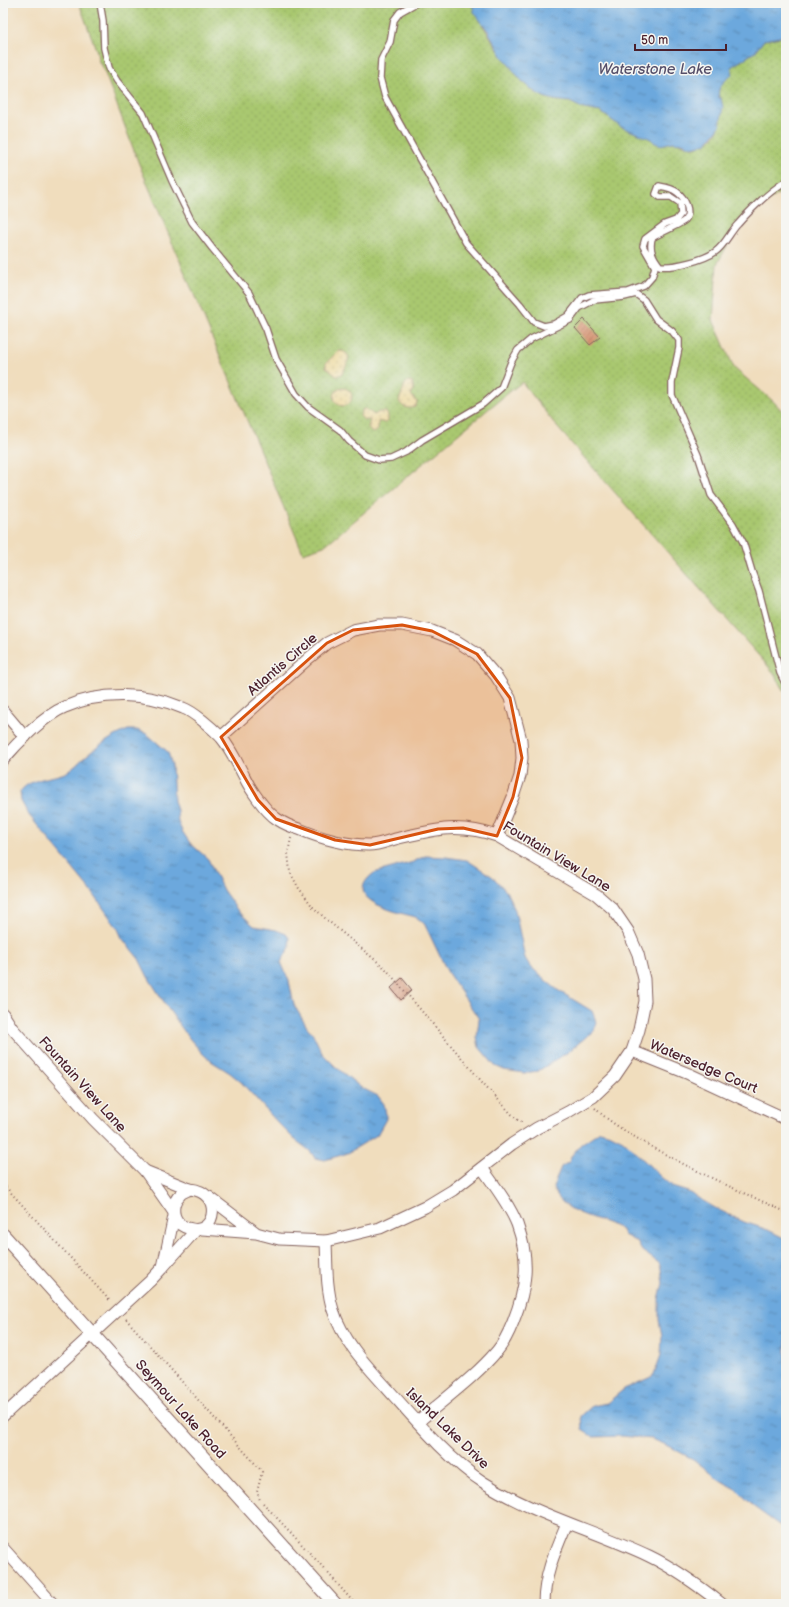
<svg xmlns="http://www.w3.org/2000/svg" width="789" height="1607" font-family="'Balsamiq Sans',sans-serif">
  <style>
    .grass { fill: url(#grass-dots); stroke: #7a744e }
    .sand { fill: url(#sand-dots); stroke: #9c7c64 }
    .water { fill: url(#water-ripples); stroke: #5b6484 }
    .building { fill: url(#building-hatch) }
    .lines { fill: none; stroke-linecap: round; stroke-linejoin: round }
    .service-casing { stroke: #84625e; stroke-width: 8 }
    .minor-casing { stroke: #84625e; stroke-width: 13 }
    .tertiary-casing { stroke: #84625e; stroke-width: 15 }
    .path { stroke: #84625e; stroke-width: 2; stroke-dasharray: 1 3; stroke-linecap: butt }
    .service { stroke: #fff; stroke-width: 5.5 }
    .minor { stroke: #fff; stroke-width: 11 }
    .tertiary { stroke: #fff; stroke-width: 13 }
    .marked { fill: #d8530f; fill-opacity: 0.2; stroke: #d8530f; stroke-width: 3; stroke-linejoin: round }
    .labels { text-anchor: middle; stroke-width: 3; stroke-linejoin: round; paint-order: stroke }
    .street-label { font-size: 14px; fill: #4a1f2b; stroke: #f6f6f2 }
    .water-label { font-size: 15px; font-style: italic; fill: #564f69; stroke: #f6f6f2 }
  </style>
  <defs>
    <pattern id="grass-dots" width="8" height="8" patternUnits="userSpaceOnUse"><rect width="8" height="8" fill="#a9c870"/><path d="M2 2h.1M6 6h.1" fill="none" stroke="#93ab61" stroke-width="1.8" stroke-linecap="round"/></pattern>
    <pattern id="sand-dots" width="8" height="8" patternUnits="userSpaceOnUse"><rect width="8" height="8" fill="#eeda9e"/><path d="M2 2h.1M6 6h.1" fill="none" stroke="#cebb88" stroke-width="1.8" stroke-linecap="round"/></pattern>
    <pattern id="water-ripples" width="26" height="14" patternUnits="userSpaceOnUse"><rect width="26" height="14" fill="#6ca8dd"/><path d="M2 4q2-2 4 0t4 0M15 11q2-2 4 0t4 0" fill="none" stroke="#5b88b3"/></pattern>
    <pattern id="building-hatch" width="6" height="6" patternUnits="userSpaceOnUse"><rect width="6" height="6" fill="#d69371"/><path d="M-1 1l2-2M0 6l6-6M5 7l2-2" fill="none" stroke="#b0775d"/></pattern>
  </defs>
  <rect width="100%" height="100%" fill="#f6f6f2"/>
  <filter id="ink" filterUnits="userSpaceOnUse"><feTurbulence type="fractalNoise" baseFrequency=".025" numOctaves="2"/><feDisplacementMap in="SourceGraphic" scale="8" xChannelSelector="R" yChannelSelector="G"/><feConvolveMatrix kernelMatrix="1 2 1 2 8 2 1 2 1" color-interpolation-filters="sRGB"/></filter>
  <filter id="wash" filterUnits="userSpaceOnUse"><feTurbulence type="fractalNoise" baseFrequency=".012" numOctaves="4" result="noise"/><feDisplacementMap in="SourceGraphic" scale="16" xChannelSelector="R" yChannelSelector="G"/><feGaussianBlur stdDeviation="0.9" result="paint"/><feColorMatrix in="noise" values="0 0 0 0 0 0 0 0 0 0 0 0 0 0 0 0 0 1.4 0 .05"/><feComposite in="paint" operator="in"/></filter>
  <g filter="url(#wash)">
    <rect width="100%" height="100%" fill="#f0ddbd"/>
    <!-- grass -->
    <path class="grass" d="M79,3H472L473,7L482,24L502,56L520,79L535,92L544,97L554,100L570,102L584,109L601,112L617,124L651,139C659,147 664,142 674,142C681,142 685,147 692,147C694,148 698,146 701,145C720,140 724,115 721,98H719C716,86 725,81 733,74L731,67L755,52L764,40L780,37L786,33V189L742,219L717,264L713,320L734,368L774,402L786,415V693L774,673L558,428L522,382L492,406L324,546L303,553L139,164L105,73L98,60L97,52Z"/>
    <!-- sand -->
    <g class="sand">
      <path d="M338,351C356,351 346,366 342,374L336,376L326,367V363Z"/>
      <path d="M408,381L412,382L414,389L411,395L417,402L415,407C409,409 402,408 399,401L405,384Z"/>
      <circle cx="343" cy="397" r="9"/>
      <path d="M363,409H366L374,415L379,412H386L388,416V421L385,423L378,421V430L374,433L371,432L368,428L370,420H364L360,416Z"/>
    </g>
    <!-- water -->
    <g class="water">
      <path d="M472,3H786V33L780,37L764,40L755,52L731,67L733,74C725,81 716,86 719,98H721L723,107L720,126L707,143L692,147L682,143L673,142L661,145L655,143L651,139L621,127L601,112L584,109L570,102L554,100L544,97L535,92L520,79L502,56L488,31L474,12Z"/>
      <path d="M128,730H137L147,734L168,752L172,766L174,801L177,810L178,822L182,831L190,843L208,859L223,890L238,911L254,926L276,930L286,934L289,938L290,947L281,962L289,981L294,1005L307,1027L313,1034L322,1053L336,1067L360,1087L378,1096L384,1104L386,1114V1119L377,1135L348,1153L325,1160L315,1158L310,1151L294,1139L279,1124L241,1082L230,1073L211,1061L203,1054L189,1038L169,1010L148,977L139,959L122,938L118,929L92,892L28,814L21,801L20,792C30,777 52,779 67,772C74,768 80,761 86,756C98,746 113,736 128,730Z"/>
      <path d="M425,856L446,857L467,860L493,877L506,891L515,910L525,958L530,966L544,979L559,991L592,1011L596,1021L595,1026L592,1032L568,1052L538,1071L524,1073L504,1070L495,1066L479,1047L477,1037L479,1019L448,973L425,925C422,921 417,917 412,916C395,912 340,899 374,873L413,862Z"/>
      <path d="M600,1131L611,1134L623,1140L662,1178L675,1188L688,1192L717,1209L744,1222L768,1230L786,1239V1530L754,1507L737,1490L720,1480L693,1459L664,1444L652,1439L622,1436L593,1437L582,1430L581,1416L592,1406L607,1403L624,1389L651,1377L654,1374L661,1355L662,1336L659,1320V1299L663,1283L661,1269L659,1263L642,1251L637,1242L624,1235L622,1230C599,1216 562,1216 553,1187L561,1167L569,1162L572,1155L581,1144Z"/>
    </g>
    <g id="blocks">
      <!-- building -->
      <g class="building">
        <path d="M584,319L600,337L590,345L575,328Z"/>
        <path d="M402,978L412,990L401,1000L391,988Z"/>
      </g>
    </g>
  </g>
  <g filter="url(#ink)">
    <use href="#blocks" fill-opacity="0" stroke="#84625e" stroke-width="1"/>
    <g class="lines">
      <defs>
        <g id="service">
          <path d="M100,3L103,21L104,48L109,68L117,81L143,113L172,181L192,222L212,248L249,293L266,329L276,359L296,394L308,407L340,430L349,441L365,455L379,460L391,459L406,452L422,440L483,404L501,388L511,362L518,350L531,339L570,320L579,308L594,300L624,297L636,294L644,300L656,319L672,331L679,340V348L672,382V395L698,455L711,495L733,524L743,542L752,572L759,591L780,673L786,685"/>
          <path d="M416,3L400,12L394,20L390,42L381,60L380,78L385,97L466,243L520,304L534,322L544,326L554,324L568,316L582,298L589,295L628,292L644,286L652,277L655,267L643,246L645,239L665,224L676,220L681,214L680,203L671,197H660L656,194L659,186C665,187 672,188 677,192C684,197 692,211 685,220C681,224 658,234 652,238C649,250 653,257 660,266C673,268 704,260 715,252C725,245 730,232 738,224C752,208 769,192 786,181"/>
        </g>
        <g id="minor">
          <path d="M3,711L25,737"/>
          <path d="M221,737L309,658L327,643L353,630L379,625H402L432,631L455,640L477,654L496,676L510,698L521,740L522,758L520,776L513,797L497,836"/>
          <path d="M3,760C17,743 45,715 65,707C101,691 146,692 183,708C194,712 212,728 221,737C231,749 237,763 244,776C250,789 265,811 277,819C283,823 292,827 299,829C320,838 346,845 369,845C379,845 390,840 399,838C436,829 459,823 497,836L597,895L613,909L628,931L638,954L644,979L645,1001L639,1030L632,1051L615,1076L593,1097L568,1112L537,1128L512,1144L453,1190L425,1207L380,1228L326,1241L279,1239L256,1233L202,1229"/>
          <path d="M3,1014L12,1028L93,1119L145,1171"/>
          <path d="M632,1051L689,1074L786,1119"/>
          <path d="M190,1189C223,1192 216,1234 192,1229C187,1228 182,1227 178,1222C172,1215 172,1202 180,1195C182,1192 187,1191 190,1189Z"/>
          <path d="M209,1197L255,1232"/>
          <path d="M173,1211L145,1171L190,1189"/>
          <path d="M174,1216L163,1267L196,1230"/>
          <path d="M326,1241C327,1264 326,1288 333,1310C344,1344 371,1370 394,1396C419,1424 452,1462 483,1482C535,1515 594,1530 649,1556C676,1569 699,1586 722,1604"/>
          <path d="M3,1416L150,1281L163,1267"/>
          <path d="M418,1422C444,1399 474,1378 497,1351C504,1343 509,1332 513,1322C527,1287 530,1260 517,1224C509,1204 494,1185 482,1168"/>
          <path d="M3,1548L53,1604"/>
          <path d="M544,1604C544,1575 556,1549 567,1523"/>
        </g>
        <path id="tertiary" d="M3,1235L335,1604"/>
      </defs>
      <!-- service casing -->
      <use href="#service" class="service-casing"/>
      <!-- minor casing -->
      <use href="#minor" class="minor-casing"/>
      <!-- tertiary casing -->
      <use href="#tertiary" class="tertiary-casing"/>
      <!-- path -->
      <g class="path">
        <path d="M291,838L288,853L290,872L298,887L313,907L327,920L385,968L483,1083L516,1119L524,1123"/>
        <path d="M595,1108C608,1121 625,1131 640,1140C687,1168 737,1190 786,1212"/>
        <path d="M3,1184L111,1302"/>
        <path d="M126,1319L259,1468L262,1472L257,1492L260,1500"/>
        <path d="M263,1503L320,1564L355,1604"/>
      </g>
      <!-- service -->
      <use href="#service" class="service"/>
      <!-- minor -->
      <use href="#minor" class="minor"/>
      <!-- tertiary -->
      <use href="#tertiary" class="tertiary"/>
    </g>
  </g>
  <!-- marked area -->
  <path class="marked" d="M402,625L432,631L477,654L510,698L522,758L513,797L497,836L463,828L438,829L370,845L335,840L276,819L258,800L221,737L327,643L353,630Z"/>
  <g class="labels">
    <!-- street labels -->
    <g class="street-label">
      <text transform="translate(282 664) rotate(-41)" y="5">Atlantis Circle</text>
      <text transform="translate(557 856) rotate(31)" y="5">Fountain View Lane</text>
      <text transform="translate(704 1066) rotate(23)" y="5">Watersedge Court</text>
      <text transform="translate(83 1084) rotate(48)" y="5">Fountain View Lane</text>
      <text transform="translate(181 1409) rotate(48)" y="5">Seymour Lake Road</text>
      <text transform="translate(448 1428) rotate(44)" y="5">Island Lake Drive</text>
    </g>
    <!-- water labels -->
    <g class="water-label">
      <text x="655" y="74">Waterstone Lake</text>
    </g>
  </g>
  <!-- margin -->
  <rect width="789" height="1607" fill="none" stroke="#f6f6f2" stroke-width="16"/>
  <!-- scale -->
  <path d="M635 44v6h91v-6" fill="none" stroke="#4a1f2b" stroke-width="2"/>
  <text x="641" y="44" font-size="12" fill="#4a1f2b" stroke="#f6f6f2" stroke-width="3" paint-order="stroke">50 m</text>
</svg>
